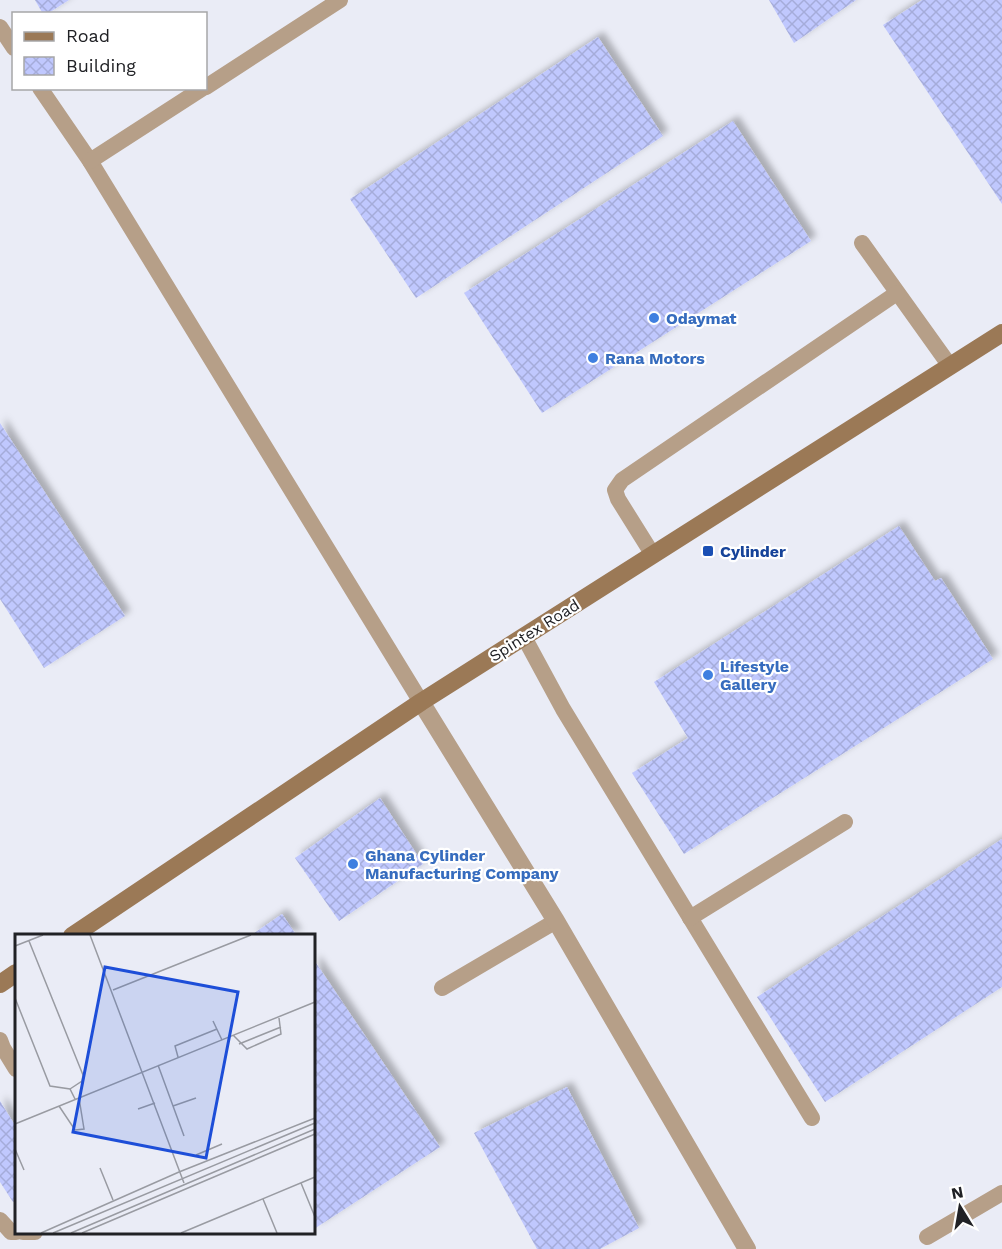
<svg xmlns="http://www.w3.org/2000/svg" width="1002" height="1249" font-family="'Work Sans',sans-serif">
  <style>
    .building { fill: url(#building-cross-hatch); filter: url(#shadow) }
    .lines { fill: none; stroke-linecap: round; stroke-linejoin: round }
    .lane { stroke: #b69f88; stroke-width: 16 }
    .street { stroke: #b69f88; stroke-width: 18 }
    .secondary { stroke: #9b7956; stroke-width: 18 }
    .shop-dot { fill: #3f7fe0; stroke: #fff; stroke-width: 2 }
    .transit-dot { fill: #1a4fb4; stroke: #fff; stroke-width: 2 }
    .labels { text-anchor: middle; stroke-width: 4.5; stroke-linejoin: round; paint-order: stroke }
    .shop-label { font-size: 16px; font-weight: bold; fill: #366cbe; stroke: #fff; text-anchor: start }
    .transit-label { font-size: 16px; font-weight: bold; fill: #164399; stroke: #fff; text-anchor: start }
    .street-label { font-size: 16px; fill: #202125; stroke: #fff }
    .inset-road { fill: none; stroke: #999ba2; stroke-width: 1.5 }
    .view { fill: #1d4ed8; fill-opacity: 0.15; stroke: #1d4ed8; stroke-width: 3 }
    .inset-edge { fill: none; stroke: #202125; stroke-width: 3 }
  </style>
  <defs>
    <pattern id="building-cross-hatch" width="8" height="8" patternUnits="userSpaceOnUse" patternTransform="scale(1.5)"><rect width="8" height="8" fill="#c0c8fe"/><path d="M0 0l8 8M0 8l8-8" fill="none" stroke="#a5acda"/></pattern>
    <filter id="shadow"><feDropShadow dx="5.5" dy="-5.5" stdDeviation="3" flood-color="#0004"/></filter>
  </defs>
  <rect width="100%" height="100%" fill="#eaecf6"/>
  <!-- building -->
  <g class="building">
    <path d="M35,0H69L47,14H43Z"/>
    <path d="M769,0H856L794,43Z"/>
    <path d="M922,0H1002V204L883,25Z"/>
    <path d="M598,37L663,136L416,298L350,199Z"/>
    <path d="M733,121L811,241L542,413L464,293Z"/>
    <path d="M0,423L125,616L44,668L0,599Z"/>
    <path d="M899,526L935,581L941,578L993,659L684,854L632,773L688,738L654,682Z"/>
    <path d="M380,798L423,864L339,921L295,858Z"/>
    <path d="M1002,839V987L825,1102L757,997Z"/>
    <path d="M282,914L297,936H250Z"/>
    <path d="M314,960L440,1147L314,1229Z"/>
    <path d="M567,1087L639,1228L600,1249H537L474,1133Z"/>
    <path d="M0,1101L16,1127V1200L13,1202L0,1182Z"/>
  </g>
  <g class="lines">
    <!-- lane -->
    <g class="lane">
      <path d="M0,27L14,48"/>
      <path d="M206,87L340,0"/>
      <path d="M40,88L90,161L421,702"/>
      <path d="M90,161L203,88"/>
      <path d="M862,243L950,366"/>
      <path d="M653,555L618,499L615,490L622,480L897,293"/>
      <path d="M524,637L563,709L812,1118"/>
      <path d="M690,918L845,822"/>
      <path d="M442,988L556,921"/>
      <path d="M0,1040L3,1048L16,1069"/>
      <path d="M0,1220L11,1232H16"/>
      <path d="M23,1232H35"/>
      <path d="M927,1237L1002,1193"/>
    </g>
    <!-- street -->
    <path class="street" d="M421,702L556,921L747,1249"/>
    <!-- secondary -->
    <g class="secondary">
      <path d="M72,936L421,702L1002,333"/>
      <path d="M0,984L16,973"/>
    </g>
  </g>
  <!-- markers -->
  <g class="shop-dot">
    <circle cx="654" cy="318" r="6"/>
    <circle cx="593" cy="358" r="6"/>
    <circle cx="708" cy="675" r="6"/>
    <circle cx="353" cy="864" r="6"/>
  </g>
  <rect class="transit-dot" x="702" y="545" width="12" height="12" rx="3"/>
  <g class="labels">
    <!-- shop labels -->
    <g class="shop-label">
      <text x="666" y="324">Odaymat</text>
      <text x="605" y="364">Rana Motors</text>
      <text x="720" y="672">Lifestyle<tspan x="720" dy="18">Gallery</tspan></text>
      <text x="365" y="861">Ghana Cylinder<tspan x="365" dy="18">Manufacturing Company</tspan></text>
    </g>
    <!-- transit labels -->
    <g class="transit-label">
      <text x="720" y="557">Cylinder</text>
    </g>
    <!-- street labels -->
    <g class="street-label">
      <text transform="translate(534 630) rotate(-32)" y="6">Spintex Road</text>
    </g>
  </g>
  <!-- overview -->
  <g transform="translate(15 934)">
    <rect width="300" height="300" fill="#eaecf6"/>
    <path class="inset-road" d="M75,1L169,249M14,7L68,141L67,147L55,155M0,12L28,1M98,56L236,1M0,64L35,152L55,155L60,165M198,87L207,106M218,101L232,115L266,100L264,84M224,110L266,93M163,123L160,112L202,95M143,131L169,202M44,172L60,196L69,195L64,164M158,172L181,164M123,175L140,169M0,190L300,68M0,215L9,236M181,221L207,210M85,234L98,266M286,249L300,283M248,265L262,299M26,299L164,238L300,184M38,299L300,189M56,299L300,195M67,299L300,200M166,299L300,243"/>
    <path class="view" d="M90,33L223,58L191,224L58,198Z"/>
    <rect width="300" height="300" class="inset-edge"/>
  </g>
  <!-- legend -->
  <rect x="12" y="12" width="195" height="78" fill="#ffffff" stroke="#a6a6a8" stroke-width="1.5"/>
  <rect x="24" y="32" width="30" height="9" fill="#9b7956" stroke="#a6a6a8" stroke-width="1.5"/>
  <text x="66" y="42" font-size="18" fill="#202125">Road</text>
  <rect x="24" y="57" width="30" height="18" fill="url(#building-cross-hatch)" stroke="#a6a6a8" stroke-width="1.5"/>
  <text x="66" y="72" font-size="18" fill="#202125">Building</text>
  <!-- north arrow -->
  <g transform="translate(960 1207) rotate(349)" stroke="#ffffff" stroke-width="4.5" paint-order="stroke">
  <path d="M0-4.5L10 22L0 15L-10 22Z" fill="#202125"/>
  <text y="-9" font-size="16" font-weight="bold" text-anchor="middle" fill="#202125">N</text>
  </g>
</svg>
